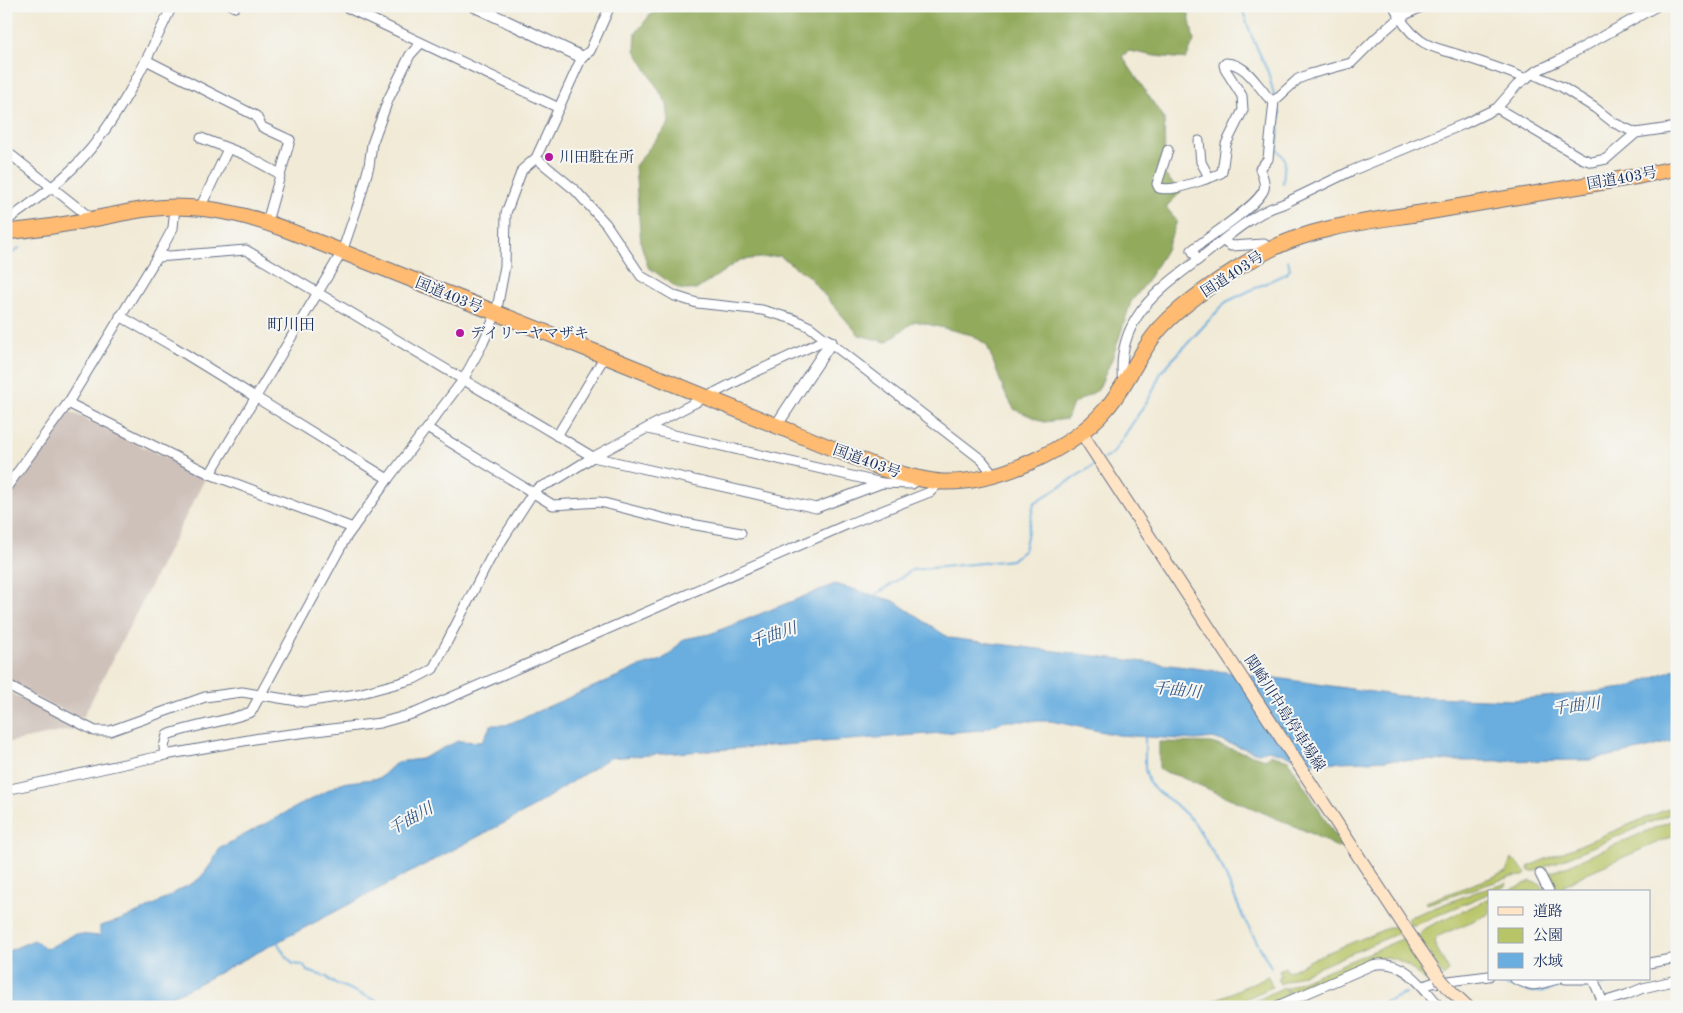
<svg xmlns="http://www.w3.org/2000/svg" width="1683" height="1013" font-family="'Old Standard TT','Noto Serif JP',serif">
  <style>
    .industrial { fill: #cec1ba }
    .green { fill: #b8c566; stroke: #6a7a62 }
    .forest { fill: #92aa5b; stroke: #566c5c }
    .water { fill: #69aedf; stroke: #426e9e }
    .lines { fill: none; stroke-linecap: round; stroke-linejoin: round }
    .stream { stroke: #69aedf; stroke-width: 2 }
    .minor-casing { stroke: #667088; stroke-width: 11 }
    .tertiary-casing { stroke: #667088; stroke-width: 13 }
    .secondary-casing { stroke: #667088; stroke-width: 14 }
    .trunk-casing { stroke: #667088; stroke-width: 17 }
    .minor { stroke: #fff; stroke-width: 9 }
    .tertiary { stroke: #fff; stroke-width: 11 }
    .secondary { stroke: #ffe4c6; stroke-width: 12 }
    .trunk { stroke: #febb71; stroke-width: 15 }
    .secondary-bridge-casing { stroke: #667088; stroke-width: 14; stroke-linecap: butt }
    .secondary-bridge { stroke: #ffe4c6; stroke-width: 12 }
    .poi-dot { fill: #b5179e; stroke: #f6f6f2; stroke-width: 2 }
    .labels { text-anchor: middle; stroke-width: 4; stroke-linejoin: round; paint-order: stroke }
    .poi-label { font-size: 15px; fill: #1b2f5e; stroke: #f6f6f2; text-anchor: start }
    .street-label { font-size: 15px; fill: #1b2f5e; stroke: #f6f6f2 }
    .neighbourhood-label { font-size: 16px; fill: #1b2f5e; stroke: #f6f6f2 }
    .water-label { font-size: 16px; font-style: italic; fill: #325585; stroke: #f6f6f2 }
  </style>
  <rect width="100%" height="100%" fill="#f6f6f2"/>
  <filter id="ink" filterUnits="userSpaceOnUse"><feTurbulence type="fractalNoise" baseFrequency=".02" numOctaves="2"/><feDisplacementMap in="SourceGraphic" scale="10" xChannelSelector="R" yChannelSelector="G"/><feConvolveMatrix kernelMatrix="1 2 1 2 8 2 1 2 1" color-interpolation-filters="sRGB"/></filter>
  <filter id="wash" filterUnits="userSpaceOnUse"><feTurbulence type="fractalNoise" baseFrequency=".0096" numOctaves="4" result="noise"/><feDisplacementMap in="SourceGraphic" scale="20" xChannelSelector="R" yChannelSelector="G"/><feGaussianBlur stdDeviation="1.12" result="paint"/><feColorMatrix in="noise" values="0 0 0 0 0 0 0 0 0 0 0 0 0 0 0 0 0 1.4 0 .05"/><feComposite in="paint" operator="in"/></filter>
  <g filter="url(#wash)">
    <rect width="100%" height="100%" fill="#f1ead6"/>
    <!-- industrial -->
    <g class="industrial">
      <path d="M69,411L206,477L82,719L6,683V499Z"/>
      <path d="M6,691L77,724L75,729L6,743Z"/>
    </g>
    <!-- green -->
    <g class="green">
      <path d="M1677,805V811L1533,872L1529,871V866Z"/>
      <path d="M1677,818V834L1587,873L1564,886L1566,892H1553L1547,878L1548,874Z"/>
      <path d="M1512,858L1526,873L1524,876L1510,877L1427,904L1426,902L1506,872Z"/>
      <path d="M1531,881L1541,885L1545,892H1506Z"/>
      <path d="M1507,883L1506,886L1415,925H1411L1407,918L1476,892Z"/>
      <path d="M1489,899V914L1436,937L1434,943L1449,971L1443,976L1418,937L1425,928Z"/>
      <path d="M1393,926L1401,932L1280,984L1278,978L1281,976L1279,970L1285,967L1287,971L1292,970L1319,956Z"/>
      <path d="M1402,939H1406L1431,977L1425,981C1420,978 1419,976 1415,972C1407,964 1397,958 1385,957L1290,994L1286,988Z"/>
      <path d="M1268,976L1272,987L1228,1007H1200Z"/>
      <path d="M1284,987L1289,996L1266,1007H1243Z"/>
    </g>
    <!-- forest -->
    <g class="forest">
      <path d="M664,6H1187L1194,41L1186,59L1155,56L1129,51L1122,56L1164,119L1165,175L1181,192L1166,207L1177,221L1167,248L1146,283L1131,302L1112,359L1098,390L1073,404L1067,419L1044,422L1014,409L1004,391L987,345L972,335L915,321L886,342L859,335L808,276L780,256L740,260L696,290L679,289L648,267L641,244L635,166L669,123L667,104L635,50L636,33L650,15Z"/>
      <path d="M1159,742L1211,743L1266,759L1270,754L1288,760L1343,848L1337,847L1308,832L1178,776L1159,770Z"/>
    </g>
    <!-- water -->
    <path class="water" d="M835,584L894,601L949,638L1283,679L1400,696L1513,700L1596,692L1629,687L1677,668V740L1644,749L1590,760L1470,761L1391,760L1315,763L1268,750L1258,753L1213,738L1196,740L1118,735L1051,721H1005L982,730L609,758L525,812L186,990L143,1007H6V952L34,940L47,949L75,934L100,936V926C130,919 155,905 181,889C187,886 196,882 201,877C209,868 215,858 220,848L341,783L380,778L397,762L421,759L458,741L482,742L491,725H506L639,667L659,661L669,655L684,639L710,634Z"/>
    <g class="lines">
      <!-- stream -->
      <g class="stream">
        <path d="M1241,6L1252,37L1268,72L1274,95"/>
        <path d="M1277,106L1280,113L1277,149L1285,159L1283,184"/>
        <path d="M6,258L19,248"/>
        <path d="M1104,459L1113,453L1151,395L1161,372L1226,302L1287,273L1290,269L1288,260"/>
        <path d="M874,596L912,570L1012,560L1024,550L1034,503L1096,464"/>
        <path d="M1145,737V769L1149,782L1155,790L1174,803L1194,822L1222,867L1243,917L1271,967"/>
        <path d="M276,940L285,955L293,964L303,965L307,971L327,977L330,981L392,1007"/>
        <path d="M1649,970L1677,964"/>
        <path d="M1484,983L1504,985L1533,992L1546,991L1562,986L1586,988"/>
        <path d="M1601,986L1620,979"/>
        <path d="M1374,1007L1405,994"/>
      </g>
    </g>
  </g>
  <g filter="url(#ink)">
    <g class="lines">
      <defs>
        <g id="minor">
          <path d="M233,6L235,7"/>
          <path d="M344,6L559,108"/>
          <path d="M1394,6C1400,20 1408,31 1420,40C1430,48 1444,50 1456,54C1480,62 1503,69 1526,79"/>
          <path d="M146,60L256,116L262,127L290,140L267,222"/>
          <path d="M1533,74L1562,87L1595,108L1614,123L1636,133"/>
          <path d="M1497,108L1581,158L1592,162L1606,159L1636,133L1677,127"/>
          <path d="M201,138L243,154L280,174"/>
          <path d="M1199,141L1201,162L1209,177"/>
          <path d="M1168,150L1157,184L1159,188C1164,189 1170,189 1175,188C1182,187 1218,176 1222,172L1226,144L1243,110L1242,96L1225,69L1224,65L1226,63C1244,64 1252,78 1263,91C1266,95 1268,99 1274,101"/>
          <path d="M6,151L92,219"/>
          <path d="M536,158L575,190L606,224L641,276L675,296L697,303L762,310L793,319L810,327L982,460L994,475"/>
          <path d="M200,208L228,149"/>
          <path d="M6,221C31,204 57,185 78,163C120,119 146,61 172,6"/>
          <path d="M1223,241L1231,246L1264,244L1270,250"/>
          <path d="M157,257L246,250L593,457L816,508L882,483L912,484L920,479"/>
          <path d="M1198,260L1192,250C1207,238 1259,205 1264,189C1266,183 1262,175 1260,169L1268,159L1274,101L1298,79L1310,74L1351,63L1376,38L1399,18L1423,6"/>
          <path d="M120,316L174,347L388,479"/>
          <path d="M1123,383C1120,360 1124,337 1137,317C1151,294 1177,276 1198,260C1224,240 1252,213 1283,204L1351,171L1464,124L1497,108L1517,85L1536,71L1558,61L1657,6"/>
          <path d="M68,403L210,474L353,528"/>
          <path d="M427,428L553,505L600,502L674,521L741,533"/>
          <path d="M648,429L882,483"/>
          <path d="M557,436L605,356"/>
          <path d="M210,474L342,252L359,202L369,166L372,144L388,100L410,55L420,44"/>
          <path d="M6,488L68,403L160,252L173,228L175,207"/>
          <path d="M6,685L95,731H110L205,697L242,692L304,702L358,694L414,679L433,669L490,559L532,494L538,488L556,480L593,457L679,411L751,374L827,339"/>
          <path d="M165,755L164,747L167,735C195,725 224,722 251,712L345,539L388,479L463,380L483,343L496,314L505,266L506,213L522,170L536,158L582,57L590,51L610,6"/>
          <path d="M6,790L165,755L260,738L380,723L415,713L846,525L930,492L940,482"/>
          <path d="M1540,874L1549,892"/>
          <path d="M1649,963L1677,958"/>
          <path d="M1515,979C1538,989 1536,984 1558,979"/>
          <path d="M1566,979H1595"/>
          <path d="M1593,979L1605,1007"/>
          <path d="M1424,986L1432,983L1489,976"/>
          <path d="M1275,1007L1372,965C1403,957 1422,986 1440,1007"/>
          <path d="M1594,1007L1603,1002L1626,995L1643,988L1677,980"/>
        </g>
        <g id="tertiary">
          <path d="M474,6L582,57"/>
          <path d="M776,426L831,342"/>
        </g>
        <g id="secondary">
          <path d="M1081,432L1408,932L1439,977"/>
          <path d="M1451,991L1468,1007"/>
        </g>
        <path id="trunk" d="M6,232C35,229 64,225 93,219C120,214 147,207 175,207C215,207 250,216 287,230L605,356L883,469C902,474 922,481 942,482C996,484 1070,451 1106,409C1125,387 1136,360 1153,337C1176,306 1235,268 1269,250C1318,225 1374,221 1427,212C1498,200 1569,188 1639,176L1677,168"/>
      </defs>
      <!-- minor casing -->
      <use href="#minor" class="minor-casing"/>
      <!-- tertiary casing -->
      <use href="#tertiary" class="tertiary-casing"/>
      <!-- secondary casing -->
      <use href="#secondary" class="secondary-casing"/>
      <!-- trunk casing -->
      <use href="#trunk" class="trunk-casing"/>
      <!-- minor -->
      <use href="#minor" class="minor"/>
      <!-- tertiary -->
      <use href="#tertiary" class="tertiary"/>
      <!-- secondary -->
      <use href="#secondary" class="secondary"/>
      <!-- trunk -->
      <use href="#trunk" class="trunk"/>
      <defs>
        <path id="secondary-bridge" d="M1439,977L1451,991"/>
      </defs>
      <!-- secondary-bridge casing -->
      <use href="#secondary-bridge" class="secondary-bridge-casing"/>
      <!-- secondary-bridge -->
      <use href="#secondary-bridge" class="secondary-bridge"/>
    </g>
  </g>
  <!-- markers -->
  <g class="poi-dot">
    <circle cx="549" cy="157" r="5"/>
    <circle cx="460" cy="333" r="5"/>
  </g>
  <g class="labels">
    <!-- poi labels -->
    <g class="poi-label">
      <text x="559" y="162">川田駐在所</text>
      <text x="470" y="338">デイリーヤマザキ</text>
    </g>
    <!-- street labels -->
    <g class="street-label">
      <text transform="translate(1622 178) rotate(-10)" y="5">国道403号</text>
      <text transform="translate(1232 274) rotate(-33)" y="5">国道403号</text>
      <text transform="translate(449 295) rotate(22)" y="5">国道403号</text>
      <text transform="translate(867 461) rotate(20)" y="5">国道403号</text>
      <text transform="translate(1285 713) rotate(57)" y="5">関崎川中島停車場線</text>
    </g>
    <!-- neighbourhood labels -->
    <g class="neighbourhood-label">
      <text x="291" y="330">町川田</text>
    </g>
    <!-- water labels -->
    <g class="water-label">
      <text transform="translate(773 634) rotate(-18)" y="6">千曲川</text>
      <text transform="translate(1177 689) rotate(6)" y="6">千曲川</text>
      <text transform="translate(1576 705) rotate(-7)" y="6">千曲川</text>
      <text transform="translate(410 818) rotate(-29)" y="6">千曲川</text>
    </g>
  </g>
  <!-- margin -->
  <rect width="1683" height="1013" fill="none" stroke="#f6f6f2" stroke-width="25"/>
  <!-- legend -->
  <rect x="1488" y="890" width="162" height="90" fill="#f6f6f2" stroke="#9ea6b7"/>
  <rect x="1498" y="907" width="25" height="8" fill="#ffe4c6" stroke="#9ea6b7"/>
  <text x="1533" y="916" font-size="15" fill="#1b2f5e">道路</text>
  <rect x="1498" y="928" width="25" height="15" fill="#b8c566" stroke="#9ea6b7"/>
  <text x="1533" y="940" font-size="15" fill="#1b2f5e">公園</text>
  <rect x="1498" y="953" width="25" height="15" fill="#69aedf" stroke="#9ea6b7"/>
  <text x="1533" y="966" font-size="15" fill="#1b2f5e">水域</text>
</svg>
